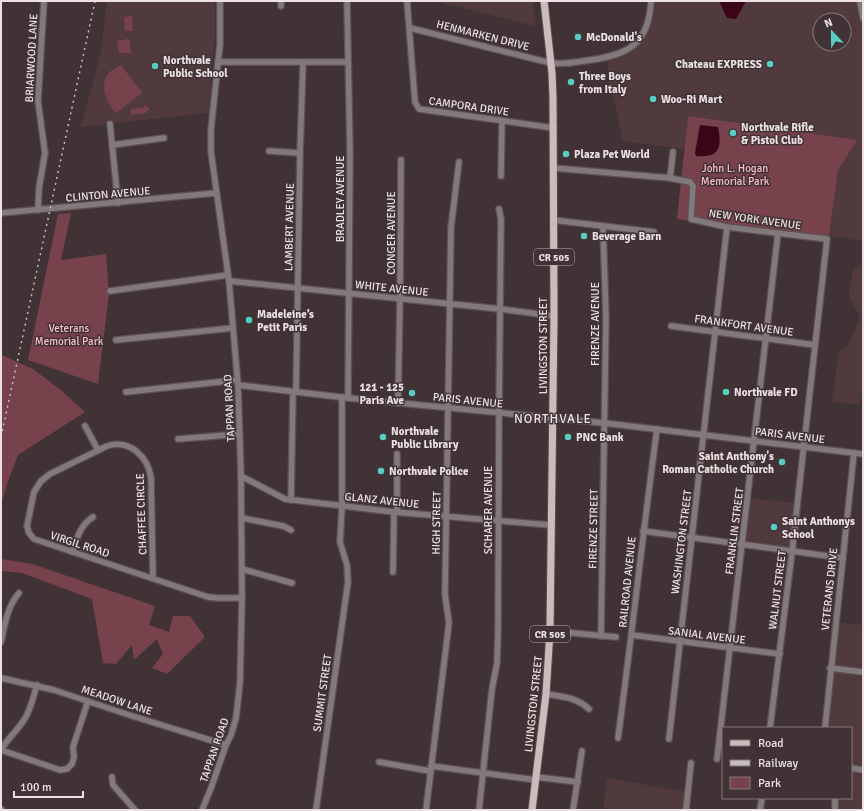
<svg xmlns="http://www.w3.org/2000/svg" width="864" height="811" font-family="Signika,sans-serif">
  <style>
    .built { fill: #503a3e; fill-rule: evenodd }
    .green { fill: #78424d }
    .water { fill: #3b0517 }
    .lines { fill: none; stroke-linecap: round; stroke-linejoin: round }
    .minor-casing { stroke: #5c4f51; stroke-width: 8 }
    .major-casing { stroke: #5c4f51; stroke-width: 9 }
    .minor { stroke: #81797b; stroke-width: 5.5 }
    .major { stroke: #cbbbbd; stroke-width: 7 }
    .rail { stroke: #c7bcbe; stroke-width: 1.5; stroke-dasharray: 2 4; stroke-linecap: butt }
    .poi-dot { fill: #56cec3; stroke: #413335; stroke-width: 1.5 }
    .labels { text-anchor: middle; stroke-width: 3; stroke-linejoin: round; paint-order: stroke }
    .shield { fill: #413335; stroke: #b9aeb0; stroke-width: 1 }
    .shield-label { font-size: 10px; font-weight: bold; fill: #ece2e4 }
    .street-label { font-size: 11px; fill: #ece2e4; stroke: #413335 }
    .poi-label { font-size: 11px; font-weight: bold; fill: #ece2e4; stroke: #413335; text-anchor: start }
    .park-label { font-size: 11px; fill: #f9bfc9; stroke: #413335 }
    .quarter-label { font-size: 13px; letter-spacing: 1px; fill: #ece2e4; stroke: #413335 }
  </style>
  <rect width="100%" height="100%" fill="#413335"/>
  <!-- built -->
  <g class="built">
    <path d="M107,1H215V35L211,77L209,113L81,127L100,56Z"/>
    <path d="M442,1H533L536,26L442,3Z"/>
    <path d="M648,1H863V241L829,236L838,170L856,140L688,117L684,149L623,141L608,73L607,57L633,46L646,22ZM820,20H844V44H820Z"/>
    <path d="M863,263V379L860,405L832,402L839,349L847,347L860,317L849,296L853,269Z"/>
    <path d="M749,498L795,503L790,547L744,541Z"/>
    <path d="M835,622L863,625V810H835L833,798H851V728H823Z"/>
    <path d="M607,778L687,792L685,810H603Z"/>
  </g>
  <!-- green -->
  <g class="green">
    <path d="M132,16L133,31H125L124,17Z"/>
    <path d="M128,39L130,41L131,53H119L117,41Z"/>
    <path d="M121,65L139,89L142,91V93L116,113C107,104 99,86 108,74C111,70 117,68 121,65Z"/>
    <path d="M145,105L150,109L145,113L131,115V109L143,108Z"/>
    <path d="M688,116L857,140L838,170L829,236L677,219Z"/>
    <path d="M71,213L61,260L106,254L109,294L98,384L28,360L58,214Z"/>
    <path d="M2,355L33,369L62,391L85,412L18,455L7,484L1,505Z"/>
    <path d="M1,559L32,564L155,606L149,625L169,632L173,616H190L205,637L167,674L152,668L163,654L157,639L134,660L132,645L116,664L103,663L92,599L22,573L1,571Z"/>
  </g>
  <!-- water -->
  <g class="water">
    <path d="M719,1H746L736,19L727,18Z"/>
    <path d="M700,125L718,127C722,147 720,158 696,156L695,153Z"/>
  </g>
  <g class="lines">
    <defs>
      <g id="minor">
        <path d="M281,1V6"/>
        <path d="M347,1L350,153L348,398"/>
        <path d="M407,1L415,102L419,109L554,128"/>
        <path d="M860,1L863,18"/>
        <path d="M410,28L551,63C564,65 577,62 590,60C629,55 649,43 651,1"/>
        <path d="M218,62H347"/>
        <path d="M110,124L118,203"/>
        <path d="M112,145L164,138"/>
        <path d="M269,151L300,153"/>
        <path d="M554,168L670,178L673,152"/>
        <path d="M501,176L502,121"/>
        <path d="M670,178L690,182L693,186L691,219L727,227L827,239L792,552L770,728"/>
        <path d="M38,210L39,188L45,153L38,101L44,1"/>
        <path d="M1,213L216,193"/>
        <path d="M553,220L654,232"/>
        <path d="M229,281L500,309L554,316"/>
        <path d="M110,291L228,275"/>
        <path d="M671,326L815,345"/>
        <path d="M116,340L233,328"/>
        <path d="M238,385L348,398L604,423L863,454"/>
        <path d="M126,392L237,380"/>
        <path d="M296,392L300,153L303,62"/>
        <path d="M398,403L400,299L401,160"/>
        <path d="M85,426L98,450"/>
        <path d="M178,439L240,434"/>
        <path d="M241,476L285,499L394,512L550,525"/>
        <path d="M291,500L293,392"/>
        <path d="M397,511V454"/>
        <path d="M242,518L283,526L291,530"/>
        <path d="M643,531L843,558"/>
        <path d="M72,552C77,539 80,525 93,517"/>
        <path d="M242,569L292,583"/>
        <path d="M393,572L394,512"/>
        <path d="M153,578L151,478C148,456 129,439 107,446L50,474L41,481L34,492L27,526L29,533L34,539L208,597L218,598H242"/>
        <path d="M550,631L616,637"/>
        <path d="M632,635L780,654"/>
        <path d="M601,636L606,318L603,226"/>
        <path d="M1,642C5,624 7,607 19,593"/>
        <path d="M830,668L863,672"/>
        <path d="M1,678L54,690L126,714L226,745"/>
        <path d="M546,694C563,697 576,697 589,709"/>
        <path d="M825,728L854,453"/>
        <path d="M618,738C632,635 643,532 657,429"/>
        <path d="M669,739L727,227"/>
        <path d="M1,750L60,770L67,769L72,764L74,757L73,747L88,701"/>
        <path d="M1,750C8,738 17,731 24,720C31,710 33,697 37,685"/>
        <path d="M717,759L778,233"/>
        <path d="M379,762L430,771"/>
        <path d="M431,766L536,780"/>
        <path d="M851,768L863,770"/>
        <path d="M112,777L113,785L135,810"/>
        <path d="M536,777L578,782"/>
        <path d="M1,809L2,810"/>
        <path d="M202,810L211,788L226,745L231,735L236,718L240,683L242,598L241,476L238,385L229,281L211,152V129L220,44V1"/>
        <path d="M316,810L348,582L347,565L340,542L342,506V397"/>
        <path d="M426,810L449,623L445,594L451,227L459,162"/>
        <path d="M479,810L492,689L497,663L498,634L499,413L501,219L499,209"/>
        <path d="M573,810L582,751"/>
        <path d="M686,810L691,763"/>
        <path d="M760,810L762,798"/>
        <path d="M835,810V798"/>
      </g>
      <path id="major" d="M532,810L546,694L550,631L554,316L553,98L552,73L544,1"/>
    </defs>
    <!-- minor casing -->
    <use href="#minor" class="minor-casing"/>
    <!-- major casing -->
    <use href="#major" class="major-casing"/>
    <!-- minor -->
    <use href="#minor" class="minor"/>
    <!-- major -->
    <use href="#major" class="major"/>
    <!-- rail -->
    <path class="rail" d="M1,437L95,1"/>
  </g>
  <!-- markers -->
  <g class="poi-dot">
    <circle cx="578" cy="37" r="4"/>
    <circle cx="770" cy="64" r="4"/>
    <circle cx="155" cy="66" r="4"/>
    <circle cx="571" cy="82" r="4"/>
    <circle cx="653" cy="99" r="4"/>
    <circle cx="733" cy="133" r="4"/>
    <circle cx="566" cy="154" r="4"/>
    <circle cx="584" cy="236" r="4"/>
    <circle cx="249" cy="320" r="4"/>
    <circle cx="726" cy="392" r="4"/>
    <circle cx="412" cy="393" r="4"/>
    <circle cx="383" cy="437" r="4"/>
    <circle cx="568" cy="437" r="4"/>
    <circle cx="782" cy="462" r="4"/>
    <circle cx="381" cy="471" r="4"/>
    <circle cx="774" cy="527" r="4"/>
  </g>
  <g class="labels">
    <!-- shield labels -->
    <g class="shield">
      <rect x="534" y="249" width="40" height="16" rx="3"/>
      <rect x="530" y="626" width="40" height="16" rx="3"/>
    </g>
    <g class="shield-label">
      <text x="554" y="261">CR 505</text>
      <text x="550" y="638">CR 505</text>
    </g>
    <!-- street labels -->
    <g class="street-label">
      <text transform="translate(483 35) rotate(14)" y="4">HENMARKEN DRIVE</text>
      <text transform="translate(31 58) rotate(-87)" y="4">BRIARWOOD LANE</text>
      <text transform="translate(469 106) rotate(8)" y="4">CAMPORA DRIVE</text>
      <text transform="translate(108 194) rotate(-5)" y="4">CLINTON AVENUE</text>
      <text transform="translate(340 199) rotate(-90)" y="4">BRADLEY AVENUE</text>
      <text transform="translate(755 219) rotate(8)" y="4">NEW YORK AVENUE</text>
      <text transform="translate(289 227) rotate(-89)" y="4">LAMBERT AVENUE</text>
      <text transform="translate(391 233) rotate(-90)" y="4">CONGER AVENUE</text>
      <text transform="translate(392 288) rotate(6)" y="4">WHITE AVENUE</text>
      <text transform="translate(595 324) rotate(-90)" y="4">FIRENZE AVENUE</text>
      <text transform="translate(744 325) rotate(8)" y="4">FRANKFORT AVENUE</text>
      <text transform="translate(543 346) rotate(-90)" y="4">LIVINGSTON STREET</text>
      <text transform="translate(468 400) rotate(6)" y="4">PARIS AVENUE</text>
      <text transform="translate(229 408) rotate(-93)" y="4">TAPPAN ROAD</text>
      <text transform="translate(790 435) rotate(7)" y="4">PARIS AVENUE</text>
      <text transform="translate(382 500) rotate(6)" y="4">GLANZ AVENUE</text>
      <text transform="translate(488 510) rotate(-90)" y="4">SCHARER AVENUE</text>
      <text transform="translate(141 514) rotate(-92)" y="4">CHAFFEE CIRCLE</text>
      <text transform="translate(436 523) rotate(-89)" y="4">HIGH STREET</text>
      <text transform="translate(593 529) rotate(-89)" y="4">FIRENZE STREET</text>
      <text transform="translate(734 531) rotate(-83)" y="4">FRANKLIN STREET</text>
      <text transform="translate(681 542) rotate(-83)" y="4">WASHINGTON STREET</text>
      <text transform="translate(80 544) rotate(18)" y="4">VIRGIL ROAD</text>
      <text transform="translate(627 582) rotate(-84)" y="4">RAILROAD AVENUE</text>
      <text transform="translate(829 589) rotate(-84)" y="4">VETERANS DRIVE</text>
      <text transform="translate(777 590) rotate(-83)" y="4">WALNUT STREET</text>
      <text transform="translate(707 635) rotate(7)" y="4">SANIAL AVENUE</text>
      <text transform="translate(322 693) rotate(-82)" y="4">SUMMIT STREET</text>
      <text transform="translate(117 700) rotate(18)" y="4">MEADOW LANE</text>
      <text transform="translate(533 704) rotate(-84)" y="4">LIVINGSTON STREET</text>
      <text transform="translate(214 750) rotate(-71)" y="4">TAPPAN ROAD</text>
    </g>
    <!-- poi labels -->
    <g class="poi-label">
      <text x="586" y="41">McDonald's</text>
      <text x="163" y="64">Northvale<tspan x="163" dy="13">Public School</tspan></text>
      <text x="762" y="68" text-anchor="end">Chateau EXPRESS</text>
      <text x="579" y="80">Three Boys<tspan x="579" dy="13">from Italy</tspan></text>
      <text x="661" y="103">Woo-Ri Mart</text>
      <text x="741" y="131">Northvale Rifle<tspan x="741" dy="13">&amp; Pistol Club</tspan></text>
      <text x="574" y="158">Plaza Pet World</text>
      <text x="592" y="240">Beverage Barn</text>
      <text x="257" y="318">Madeleine’s<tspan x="257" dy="13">Petit Paris</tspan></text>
      <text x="404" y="391" text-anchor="end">121 - 125<tspan x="404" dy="13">Paris Ave</tspan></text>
      <text x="734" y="396">Northvale FD</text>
      <text x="391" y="435">Northvale<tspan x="391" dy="13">Public Library</tspan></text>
      <text x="576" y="441">PNC Bank</text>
      <text x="774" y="460" text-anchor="end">Saint Anthony's<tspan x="774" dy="13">Roman Catholic Church</tspan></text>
      <text x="389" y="475">Northvale Police</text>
      <text x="782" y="525">Saint Anthonys<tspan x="782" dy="13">School</tspan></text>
    </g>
    <!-- park labels -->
    <g class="park-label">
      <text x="735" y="172">John L. Hogan<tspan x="735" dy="13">Memorial Park</tspan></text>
      <text x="69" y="332">Veterans<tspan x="69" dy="13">Memorial Park</tspan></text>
    </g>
    <!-- quarter labels -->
    <g class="quarter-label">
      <text x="553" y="423">NORTHVALE</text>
    </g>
  </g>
  <!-- border -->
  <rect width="864" height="811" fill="none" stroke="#ece2e4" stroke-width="4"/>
  <!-- legend -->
  <rect x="722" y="727" width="130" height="72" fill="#413335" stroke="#85797b"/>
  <rect x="730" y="740" width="20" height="6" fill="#cbbbbd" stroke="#85797b"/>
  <text x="758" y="747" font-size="12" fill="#ece2e4">Road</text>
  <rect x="730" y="760" width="20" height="6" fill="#c7bcbe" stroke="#85797b"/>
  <text x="758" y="767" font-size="12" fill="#ece2e4">Railway</text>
  <rect x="730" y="777" width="20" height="12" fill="#78424d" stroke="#85797b"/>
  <text x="758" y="787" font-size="12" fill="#ece2e4">Park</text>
  <!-- north arrow -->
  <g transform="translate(832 32) rotate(338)"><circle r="19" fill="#413335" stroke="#85797b"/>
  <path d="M0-3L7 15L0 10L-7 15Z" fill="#56cec3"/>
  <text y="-6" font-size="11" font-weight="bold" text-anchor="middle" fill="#ece2e4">N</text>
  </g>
  <!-- scale -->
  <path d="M14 791v6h69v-6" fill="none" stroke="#ece2e4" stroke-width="2"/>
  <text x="20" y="791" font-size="12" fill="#ece2e4" stroke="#413335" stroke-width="3" paint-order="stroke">100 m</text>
</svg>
